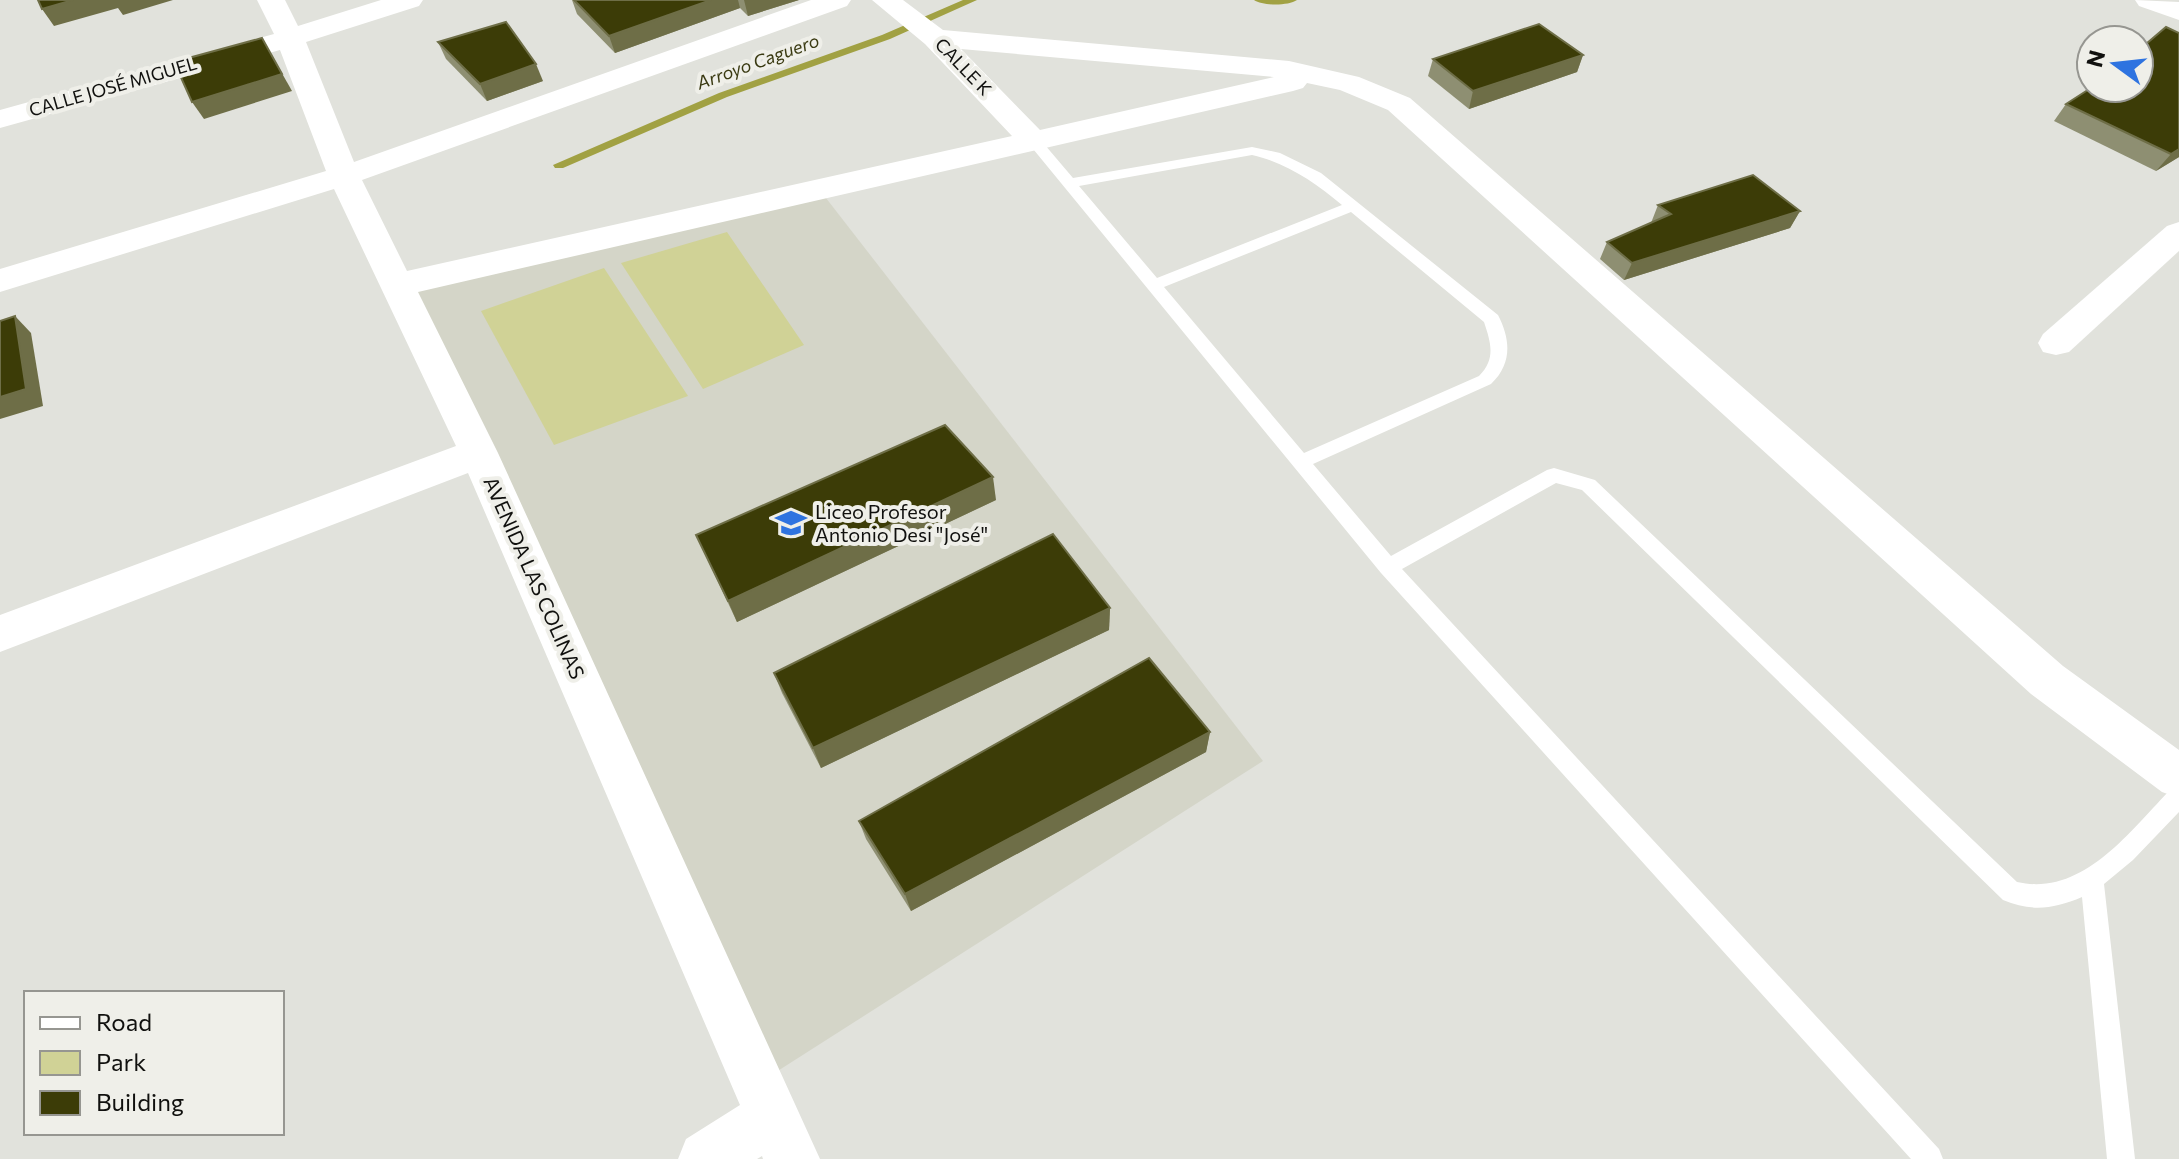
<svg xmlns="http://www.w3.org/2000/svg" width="2179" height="1159" font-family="Commissioner,sans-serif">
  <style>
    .built { fill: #d4d5c8 }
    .green { fill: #d0d296 }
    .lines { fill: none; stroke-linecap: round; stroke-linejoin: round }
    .stream { fill: #a1a143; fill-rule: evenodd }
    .service { fill: #fff; fill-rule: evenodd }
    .minor { fill: #fff; fill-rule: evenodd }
    .wall { fill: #8e8f72 }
    .shaded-wall { fill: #6e6e47 }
    .building { fill: #3c3c07; stroke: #6e6e47; stroke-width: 2 }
    .labels { text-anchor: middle; stroke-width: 8; stroke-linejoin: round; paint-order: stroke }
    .far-water-label { font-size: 18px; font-style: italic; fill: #3a3a12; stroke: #efefe9 }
    .far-street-label { font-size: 18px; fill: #10100e; stroke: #efefe9 }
    .poi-label { font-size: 20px; fill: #10100e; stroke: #efefe9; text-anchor: start }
    .street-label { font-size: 20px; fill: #10100e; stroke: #efefe9 }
  </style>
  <rect width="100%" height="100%" fill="#e1e2dc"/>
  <!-- built -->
  <path class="built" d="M819,189L1263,761L759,1083L397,285Z"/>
  <!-- green -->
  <g class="green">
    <path d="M727,232L804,345L703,389L621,263Z"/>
    <path d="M604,268L688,396L554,445L481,311Z"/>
  </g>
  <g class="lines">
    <!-- stream -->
    <g class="stream">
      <path d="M963,0H977L890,39L727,97L563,168H555L553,165L719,93L882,35Z"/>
      <path d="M1254,0H1297C1288,6 1263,6 1254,0Z"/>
    </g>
    <!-- service -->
    <path class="service" d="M1034,137L1039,138L1073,178L1252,147L1280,153L1321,173L1498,315C1511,340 1512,364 1491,384L1313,464L1391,556L1547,470L1554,468L1595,480L2017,882C2083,897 2130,831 2171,789L2179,786V812L2133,860L2104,884L2135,1159H2107L2082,897C2054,909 2031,912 2003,900L1582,490L1556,483L1402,569L1939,1149L1943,1159H1911L1381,573L1029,144V138ZM1252,155C1287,163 1314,182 1342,205L1157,278L1079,186ZM1351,212L1484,322C1491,343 1496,359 1479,376L1304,453L1164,287Z"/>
    <!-- minor -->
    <g class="minor">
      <path d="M257,0H285L298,26L381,0H423L419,6L306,42L354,162L811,0H851L847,6L362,180L407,271L1012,136L925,44L872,0H903L943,30L1289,61L1359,77L1410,98L2063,666L2179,750V798L2162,792L2031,694L1388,110L1340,90L1307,83L1303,88L1293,91L418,292L498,453L820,1159H763L762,1156L757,1159H678L686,1139L740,1105L468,473L0,652V615L456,446L334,189L0,292V269L326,171L280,50L0,128V110L274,34ZM961,49L1274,77L1040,130Z"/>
      <path d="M2135,0L2179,2V20L2139,6Z"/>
      <path d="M2179,222V251L2069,352L2056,355L2043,352L2038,343L2043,334L2167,226Z"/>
    </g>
  </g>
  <!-- wall -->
  <g class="wall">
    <path d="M572,0H799L748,16L740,8L615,53L577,14Z"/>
    <path d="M2179,33V157L2156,171L2054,121L2066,104Z"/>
    <path d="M438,42L543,81L487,101L446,59Z"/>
    <path d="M1583,55L1577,72L1469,109L1428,76L1433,59Z"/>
    <path d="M1658,205L1800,211L1790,228L1624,280L1600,259L1607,242L1651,223Z"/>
    <path d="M996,500L737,622L696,535Z"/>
    <path d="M1110,608L1109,630L821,768L782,693L774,673Z"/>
    <path d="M1210,732L1206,752L911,911L866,839L859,821Z"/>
  </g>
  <!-- shaded-wall -->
  <g class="shaded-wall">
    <path d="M73,0H173L123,15L118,8L54,26L42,9Z"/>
    <path d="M711,0H738L740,8L615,53L609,36Z"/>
    <path d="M744,0H799L748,16Z"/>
    <path d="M262,38L292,91L204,119L192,102Z"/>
    <path d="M1583,55L1577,72L1469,109L1473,91Z"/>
    <path d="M536,64L543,81L487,101L480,84Z"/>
    <path d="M2179,149V157L2156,171L2171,154Z"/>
    <path d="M1800,211L1790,228L1624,280L1632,263Z"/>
    <path d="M15,316L31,333L43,406L0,419V397Z"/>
    <path d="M993,477L996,500L737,622L728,601Z"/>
    <path d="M1110,608L1109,630L821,768L813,748Z"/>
    <path d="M1210,732L1206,752L911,911L905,894Z"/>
  </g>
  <!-- building -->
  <g class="building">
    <path d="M38,0H73L42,9Z"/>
    <path d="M574,0H711L609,36Z"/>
    <path d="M506,22L536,64L480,84L438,42Z"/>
    <path d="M1539,24L1583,55L1473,91L1433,59Z"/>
    <path d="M2166,27L2179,33V149L2171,154L2066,104L2091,88H2139V50Z"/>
    <path d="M262,38L282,74L192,102L174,62Z"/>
    <path d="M1753,175L1800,211L1632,263L1607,242L1671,214L1658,205Z"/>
    <path d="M15,316L26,389L0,397V321Z"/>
    <path d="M945,425L993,477L728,601L696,535Z"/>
    <path d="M1053,534L1110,608L813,748L774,673Z"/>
    <path d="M1149,658L1210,732L905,894L859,821Z"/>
  </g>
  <!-- icons -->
  <defs>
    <symbol id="school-bare" viewBox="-9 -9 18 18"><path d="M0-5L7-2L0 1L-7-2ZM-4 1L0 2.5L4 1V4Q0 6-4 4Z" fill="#2e73e0" stroke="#efefe9" stroke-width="2.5" paint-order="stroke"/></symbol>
  </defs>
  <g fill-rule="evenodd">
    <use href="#school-bare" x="769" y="501" width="44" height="44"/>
  </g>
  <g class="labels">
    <!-- far-water labels -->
    <g class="far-water-label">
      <text transform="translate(758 62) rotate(-20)" y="6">Arroyo Caguero</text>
    </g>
    <!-- far-street labels -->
    <g class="far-street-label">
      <text transform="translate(963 67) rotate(46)" y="6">CALLE K</text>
      <text transform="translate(113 87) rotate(-16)" y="6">CALLE JOSÉ MIGUEL</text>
    </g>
    <!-- poi labels -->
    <g class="poi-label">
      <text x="815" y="519">Liceo Profesor<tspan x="815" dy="23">Antonio Desi "José"</tspan></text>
    </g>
    <!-- street labels -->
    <g class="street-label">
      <text transform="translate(534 578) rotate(66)" y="7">AVENIDA LAS COLINAS</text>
    </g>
  </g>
  <!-- legend -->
  <rect x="24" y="991" width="260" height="144" fill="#efefe9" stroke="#969691" stroke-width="2"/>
  <rect x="40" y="1017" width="40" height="12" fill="#ffffff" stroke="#969691" stroke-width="2"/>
  <text x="96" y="1031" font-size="24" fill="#10100e">Road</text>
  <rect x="40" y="1051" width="40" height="24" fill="#d0d296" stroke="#969691" stroke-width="2"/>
  <text x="96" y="1071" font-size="24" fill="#10100e">Park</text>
  <rect x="40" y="1091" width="40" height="24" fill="#3c3c07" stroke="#969691" stroke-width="2"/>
  <text x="96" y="1111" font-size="24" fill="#10100e">Building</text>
  <!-- north arrow -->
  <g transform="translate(2115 64) rotate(285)"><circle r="38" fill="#efefe9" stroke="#969691" stroke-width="2"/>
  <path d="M0-6L14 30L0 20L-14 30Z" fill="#2e73e0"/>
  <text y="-12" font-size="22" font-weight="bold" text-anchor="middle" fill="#10100e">N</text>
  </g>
</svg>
